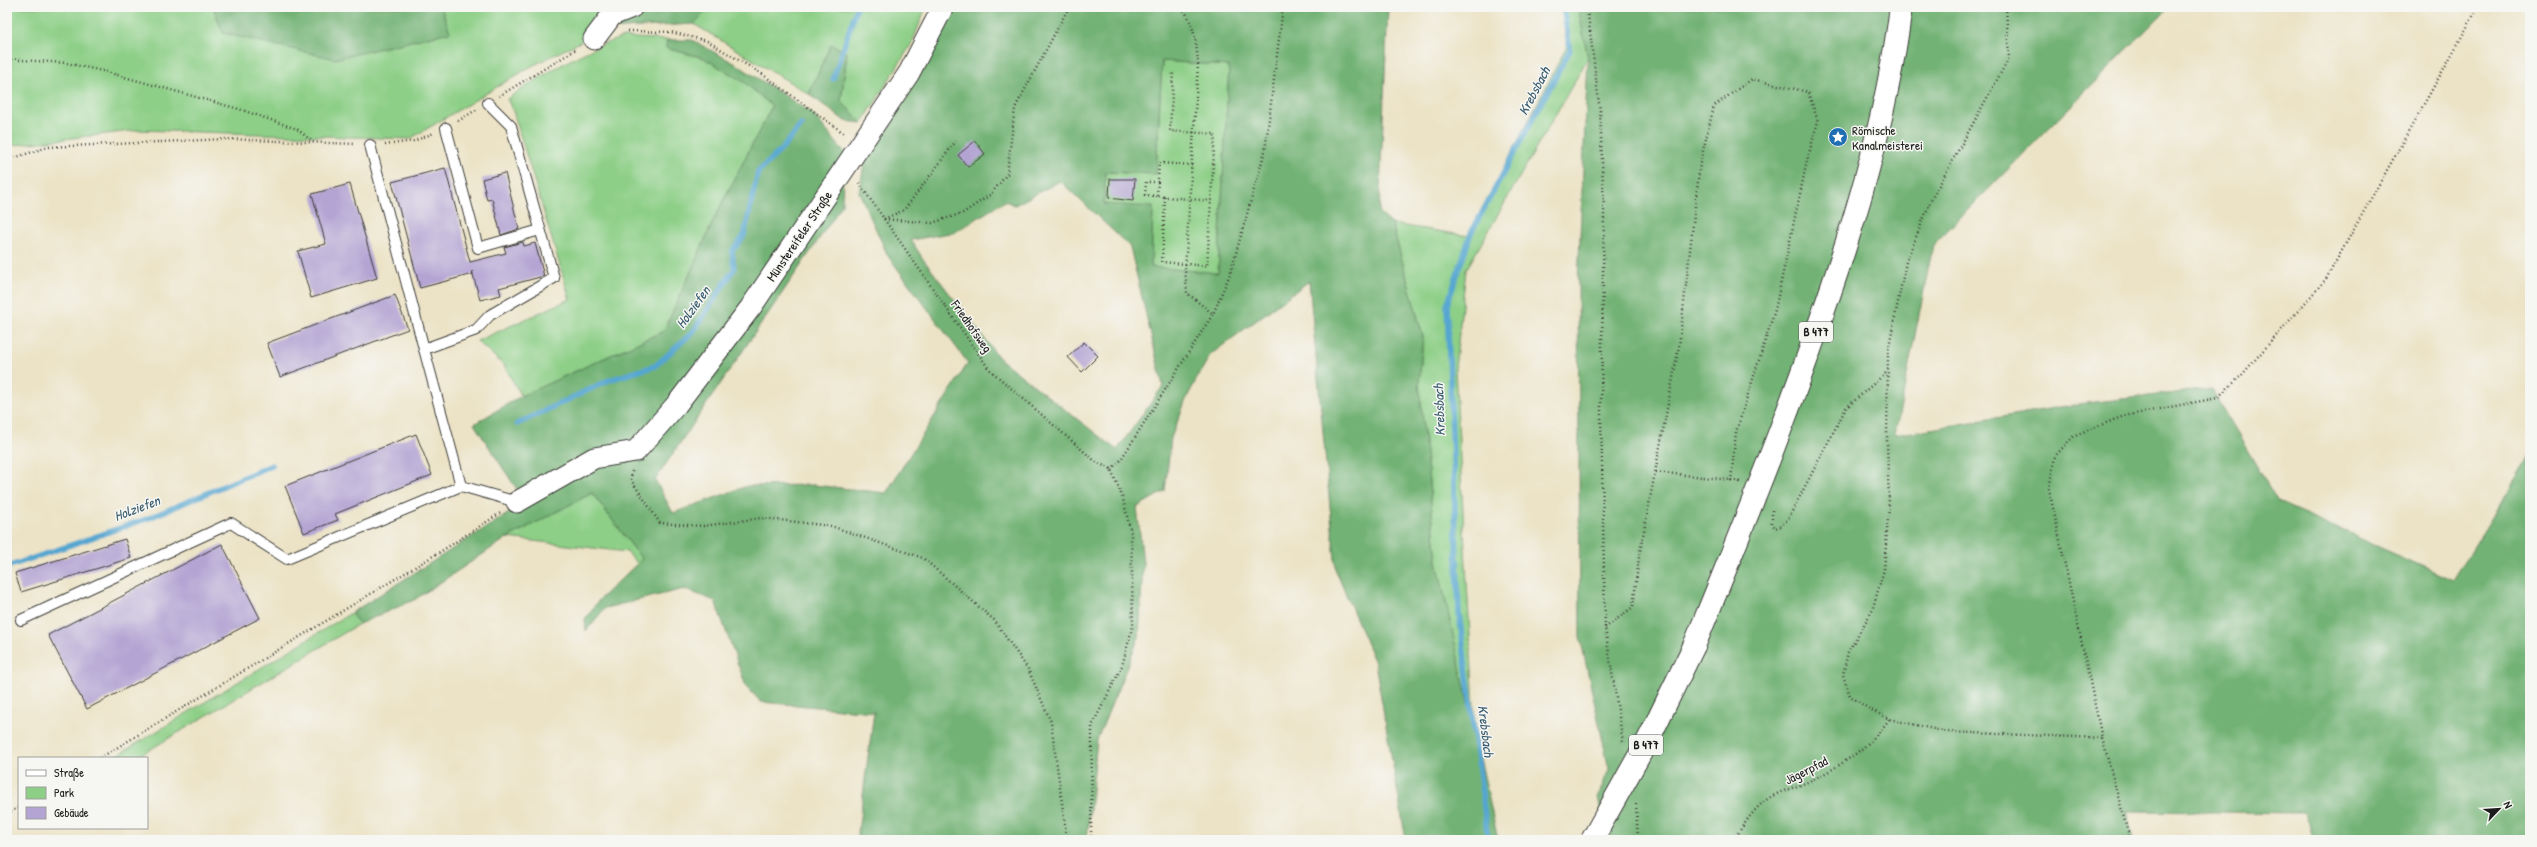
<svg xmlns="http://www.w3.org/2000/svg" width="2537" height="847" font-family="'Patrick Hand',sans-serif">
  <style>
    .green { fill: #8dcf87; stroke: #547652 }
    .forest { fill: #72b274; stroke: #476748; fill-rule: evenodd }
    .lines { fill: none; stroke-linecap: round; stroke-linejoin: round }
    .stream { stroke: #55a6d0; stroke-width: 5.5 }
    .building { fill: #b3a4d3 }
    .lane-casing { stroke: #3b3a36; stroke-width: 12 }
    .street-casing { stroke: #3b3a36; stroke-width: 23 }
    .primary-casing { stroke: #3b3a36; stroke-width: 24 }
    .path { stroke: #3b3a36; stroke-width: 2.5; stroke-dasharray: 1 3; stroke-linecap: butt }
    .lane { stroke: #fff; stroke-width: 10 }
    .street { stroke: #fff; stroke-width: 21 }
    .primary { stroke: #fff; stroke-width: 22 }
    .primary-bridge-casing { stroke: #3b3a36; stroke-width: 24; stroke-linecap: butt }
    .primary-bridge { stroke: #fff; stroke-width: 22 }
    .labels { text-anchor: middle; stroke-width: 3; stroke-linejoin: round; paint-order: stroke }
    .shield { fill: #f6f6f2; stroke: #5d5d5c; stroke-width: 1 }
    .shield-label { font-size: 12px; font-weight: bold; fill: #1c1c1c }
    .poi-label { font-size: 13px; fill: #1c1c1c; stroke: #f6f6f2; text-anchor: start }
    .street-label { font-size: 13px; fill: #1c1c1c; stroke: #f6f6f2 }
    .water-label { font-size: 14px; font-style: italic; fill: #365a6d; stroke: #f6f6f2 }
  </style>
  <rect width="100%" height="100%" fill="#f6f6f2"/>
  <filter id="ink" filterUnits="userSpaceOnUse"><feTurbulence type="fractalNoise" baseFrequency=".025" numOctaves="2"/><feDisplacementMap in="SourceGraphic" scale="8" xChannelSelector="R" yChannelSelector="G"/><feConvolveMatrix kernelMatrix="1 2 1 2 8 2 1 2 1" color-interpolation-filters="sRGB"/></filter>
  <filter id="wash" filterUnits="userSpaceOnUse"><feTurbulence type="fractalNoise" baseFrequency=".012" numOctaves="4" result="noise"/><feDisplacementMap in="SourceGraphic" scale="16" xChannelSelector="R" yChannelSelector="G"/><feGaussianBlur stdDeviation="0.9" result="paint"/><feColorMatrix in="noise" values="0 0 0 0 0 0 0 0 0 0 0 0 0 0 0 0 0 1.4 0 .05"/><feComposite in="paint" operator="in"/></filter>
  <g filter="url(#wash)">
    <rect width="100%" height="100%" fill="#ece3c6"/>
    <!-- green -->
    <g class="green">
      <path d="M7,7H213L223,33L400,42L449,32L441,7H603L606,29L532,66L410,139L139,130L7,146Z"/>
      <path d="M711,7H926L912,43L862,123L841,102L847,53L831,44L809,94L694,24Z"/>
      <path d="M1562,7H1578L1588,58L1466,270L1455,369L1476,742L1437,561L1419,384L1423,337L1392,224L1469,236L1568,44Z"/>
      <path d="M623,37L667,40L666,48L704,58L744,82L772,106L717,213L664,331L521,396L504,365L477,341L570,299L513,111L507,99C544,74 581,51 623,37Z"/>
      <path d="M1162,61L1229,66L1218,273L1151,268L1153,207L1104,205L1106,172L1156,174Z"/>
      <path d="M592,493L642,559L638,564L627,552L507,538Z"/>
      <path d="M351,613L359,624L136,758H113Z"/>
    </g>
    <!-- forest -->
    <g class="forest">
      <path d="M213,7H441L450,32L335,59L223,33Z"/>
      <path d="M603,7H711L694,24L606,29Z"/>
      <path d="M951,7H1388L1379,213L1392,224L1423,337L1419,384L1437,561L1498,840H1406L1375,663L1336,571L1309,281L1210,355L1187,397L1171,438L1165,491L1137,507L1143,563L1139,637L1097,740L1087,840H857L874,712L761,702L746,686L715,601L684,589L605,608L586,631L585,619L599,600L642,559L592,493L507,538L414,600L359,624L351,613L533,498L518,491L474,424L521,396L664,331L717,213L772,106L744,82L704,58L666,48L667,40H692L736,64L813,114L844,152L842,205L655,480L673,513L747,486L814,485L886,493L968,363L888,256L859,192L866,153L937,47ZM1162,61L1229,66L1218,273L1151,267L1153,207L1104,204L1106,172L1156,174ZM1060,181L1130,247L1163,386L1117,450L1000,359L923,259L911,240L955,232L1005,201L1015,205Z"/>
      <path d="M1578,7H2169L1933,245L1895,435L2078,404L2211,389L2278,502L2453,580L2530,456V840H2314L2305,813L2126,811L2133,840H1607L1598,797L1609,769L1580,637L1578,281L1588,58Z"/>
      <path d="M831,44L847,53L841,101L862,123L845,121L809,94Z"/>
    </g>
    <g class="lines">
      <!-- stream -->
      <g class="stream">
        <path d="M833,79L857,7"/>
        <path d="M517,424L609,380L655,366L693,332L734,269L732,251L744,236L758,172L782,149L801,125"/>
        <path d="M7,567L149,518L272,465"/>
        <path d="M1488,840L1459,613L1447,305L1471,233L1570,50L1563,7"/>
      </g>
    </g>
    <g id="blocks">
      <!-- building -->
      <g class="building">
        <path d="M975,141L985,154L968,167L958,155Z"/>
        <path d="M445,168L470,262L506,253L504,247L523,242L524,246L535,243L544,276L499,288L501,295L480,300L472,271L473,274L420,288L392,182Z"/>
        <path d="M505,173L519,229L501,235L492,199L487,200L482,179Z"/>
        <path d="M1110,179H1135L1133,201L1109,198Z"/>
        <path d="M350,184L377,278L311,298L298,251L326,244L312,194Z"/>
        <path d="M395,295L408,329L280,377L267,343Z"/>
        <path d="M1084,342L1098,356L1082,372L1068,357Z"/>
        <path d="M416,434L432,475L335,514L338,520L304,533L285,486Z"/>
        <path d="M125,539L131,558L21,592L15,573Z"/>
        <path d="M222,544L260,618L87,709L48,635Z"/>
      </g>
    </g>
  </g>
  <g filter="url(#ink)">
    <use href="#blocks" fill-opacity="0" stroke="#3b3a36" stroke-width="1"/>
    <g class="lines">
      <defs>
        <g id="lane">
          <path d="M446,128L478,248L540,230"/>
          <path d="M370,145L424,349L476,330L490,315L554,278L511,126L488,103"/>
          <path d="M461,486L517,502"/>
          <path d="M21,620L231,523L287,559L461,486L424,349"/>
        </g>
        <g id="street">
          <path d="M594,39L612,15L632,7"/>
          <path d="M517,502L594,458L636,451L677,404L751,307L909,73L943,7"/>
        </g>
        <path id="primary" d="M1694,646C1735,547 1775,448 1811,347C1851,236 1886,124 1901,7"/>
      </defs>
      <!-- lane casing -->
      <use href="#lane" class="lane-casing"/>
      <!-- street casing -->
      <use href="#street" class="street-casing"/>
      <!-- primary casing -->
      <use href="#primary" class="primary-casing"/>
      <!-- path -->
      <g class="path">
        <path d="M1182,7C1194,23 1197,45 1198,65L1185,270L1187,293L1213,314"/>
        <path d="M1587,7L1600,111L1604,211L1601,410L1605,628L1623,742"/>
        <path d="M2006,7L2009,58L1931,200L1906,262L1888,351L1887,441L1889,506L1884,570L1872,611L1848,652L1843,675L1850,696L1866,707L1889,719L1947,732L2102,738"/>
        <path d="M628,31L671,32L707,41L762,74L845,134"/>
        <path d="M7,59L66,63L103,71L239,109L297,129L313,142"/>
        <path d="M499,96L577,49"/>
        <path d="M458,121L476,110"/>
        <path d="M385,145L414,141L434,133"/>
        <path d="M7,160L48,147L226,139L356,144"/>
        <path d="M1192,165L1159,163L1157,196L1211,201"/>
        <path d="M859,183L989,369L1096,462L1111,469"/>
        <path d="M1157,196L1145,195L1146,182H1158"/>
        <path d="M1165,197L1162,262L1207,266L1215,134L1170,131L1173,73"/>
        <path d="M884,219L932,223L963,213L990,195L1007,174L1015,108L1069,7"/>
        <path d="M884,219L904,210L956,141"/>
        <path d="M1111,469L1120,461L1213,314L1230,274L1265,151L1283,7"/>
        <path d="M632,471L631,480L660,523L703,526L762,518L831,526L923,558L994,620L1028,669L1051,722L1067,840"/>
        <path d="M1656,472L1731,480"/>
        <path d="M1772,510V523L1775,528L1781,526L1788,519L1846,408L1887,372"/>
        <path d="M1605,628L1633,607L1639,557L1679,346L1700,163L1714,106L1752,79L1808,92L1818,121L1807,161L1775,310L1736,432L1731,480L1740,482"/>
        <path d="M100,758L443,550L502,512"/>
        <path d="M1636,804L1638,840"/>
        <path d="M7,814L19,807"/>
        <path d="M1091,840L1092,726L1122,666L1133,625L1131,533L1123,499L1111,469"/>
        <path d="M1734,840C1743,825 1754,808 1769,798C1780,791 1794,788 1805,783C1837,769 1871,747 1889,719"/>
        <path d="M2130,840L2102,738L2049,489L2055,456L2075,435L2124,416L2217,398L2240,377L2326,279L2475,13L2476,7"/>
      </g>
      <!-- lane -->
      <use href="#lane" class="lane"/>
      <!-- street -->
      <use href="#street" class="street"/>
      <!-- primary -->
      <use href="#primary" class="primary"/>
      <defs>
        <path id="primary-bridge" d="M1592,840L1649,738L1694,646"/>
      </defs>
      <!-- primary-bridge casing -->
      <use href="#primary-bridge" class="primary-bridge-casing"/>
      <!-- primary-bridge -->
      <use href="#primary-bridge" class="primary-bridge"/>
    </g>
  </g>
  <!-- icons -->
  <defs>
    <symbol id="sight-disc" viewBox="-11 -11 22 22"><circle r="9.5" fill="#1f6fb2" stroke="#f6f6f2"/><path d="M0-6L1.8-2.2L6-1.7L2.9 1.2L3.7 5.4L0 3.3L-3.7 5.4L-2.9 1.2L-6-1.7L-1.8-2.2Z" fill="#fff"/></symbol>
  </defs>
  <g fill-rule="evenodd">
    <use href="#sight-disc" x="1827" y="126" width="22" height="22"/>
  </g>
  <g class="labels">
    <!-- shield labels -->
    <g class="shield">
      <rect x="1799" y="322" width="34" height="20" rx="3"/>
      <rect x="1629" y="735" width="34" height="20" rx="3"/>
    </g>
    <g class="shield-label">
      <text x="1816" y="336">B 477</text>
      <text x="1646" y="749">B 477</text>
    </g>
    <!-- poi labels -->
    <g class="poi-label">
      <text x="1852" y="135">Römische<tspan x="1852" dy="15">Kanalmeisterei</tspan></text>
    </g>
    <!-- street labels -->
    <g class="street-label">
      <text transform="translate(799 236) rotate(-56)" y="5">Münstereifeler Straße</text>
      <text transform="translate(972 326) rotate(55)" y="5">Friedhofsweg</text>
      <text transform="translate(1806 770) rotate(-27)" y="5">Jägerpfad</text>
    </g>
    <!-- water labels -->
    <g class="water-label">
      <text transform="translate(1534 91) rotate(-62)" y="5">Krebsbach</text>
      <text transform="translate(693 307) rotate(-54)" y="5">Holziefen</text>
      <text transform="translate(1439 410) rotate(-92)" y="5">Krebsbach</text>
      <text transform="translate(137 508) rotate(-21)" y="5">Holziefen</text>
      <text transform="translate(1486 731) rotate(83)" y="5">Krebsbach</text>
    </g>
  </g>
  <!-- margin -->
  <rect width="2537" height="847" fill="none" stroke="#f6f6f2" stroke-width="24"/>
  <!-- legend -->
  <rect x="18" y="757" width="130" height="72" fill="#f6f6f2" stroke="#9f9f9c"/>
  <rect x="26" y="770" width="20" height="6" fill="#ffffff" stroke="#9f9f9c"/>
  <text x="54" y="777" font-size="12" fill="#1c1c1c">Straße</text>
  <rect x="26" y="787" width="20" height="12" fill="#8dcf87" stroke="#9f9f9c"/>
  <text x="54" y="797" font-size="12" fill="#1c1c1c">Park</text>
  <rect x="26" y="807" width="20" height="12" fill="#b3a4d3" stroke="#9f9f9c"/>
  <text x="54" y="817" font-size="12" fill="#1c1c1c">Gebäude</text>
  <!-- north arrow -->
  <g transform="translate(2499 809) rotate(65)" stroke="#f6f6f2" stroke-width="3" paint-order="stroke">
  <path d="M0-3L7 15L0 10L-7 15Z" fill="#1c1c1c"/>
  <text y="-6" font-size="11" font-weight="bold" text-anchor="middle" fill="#1c1c1c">N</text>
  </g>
</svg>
